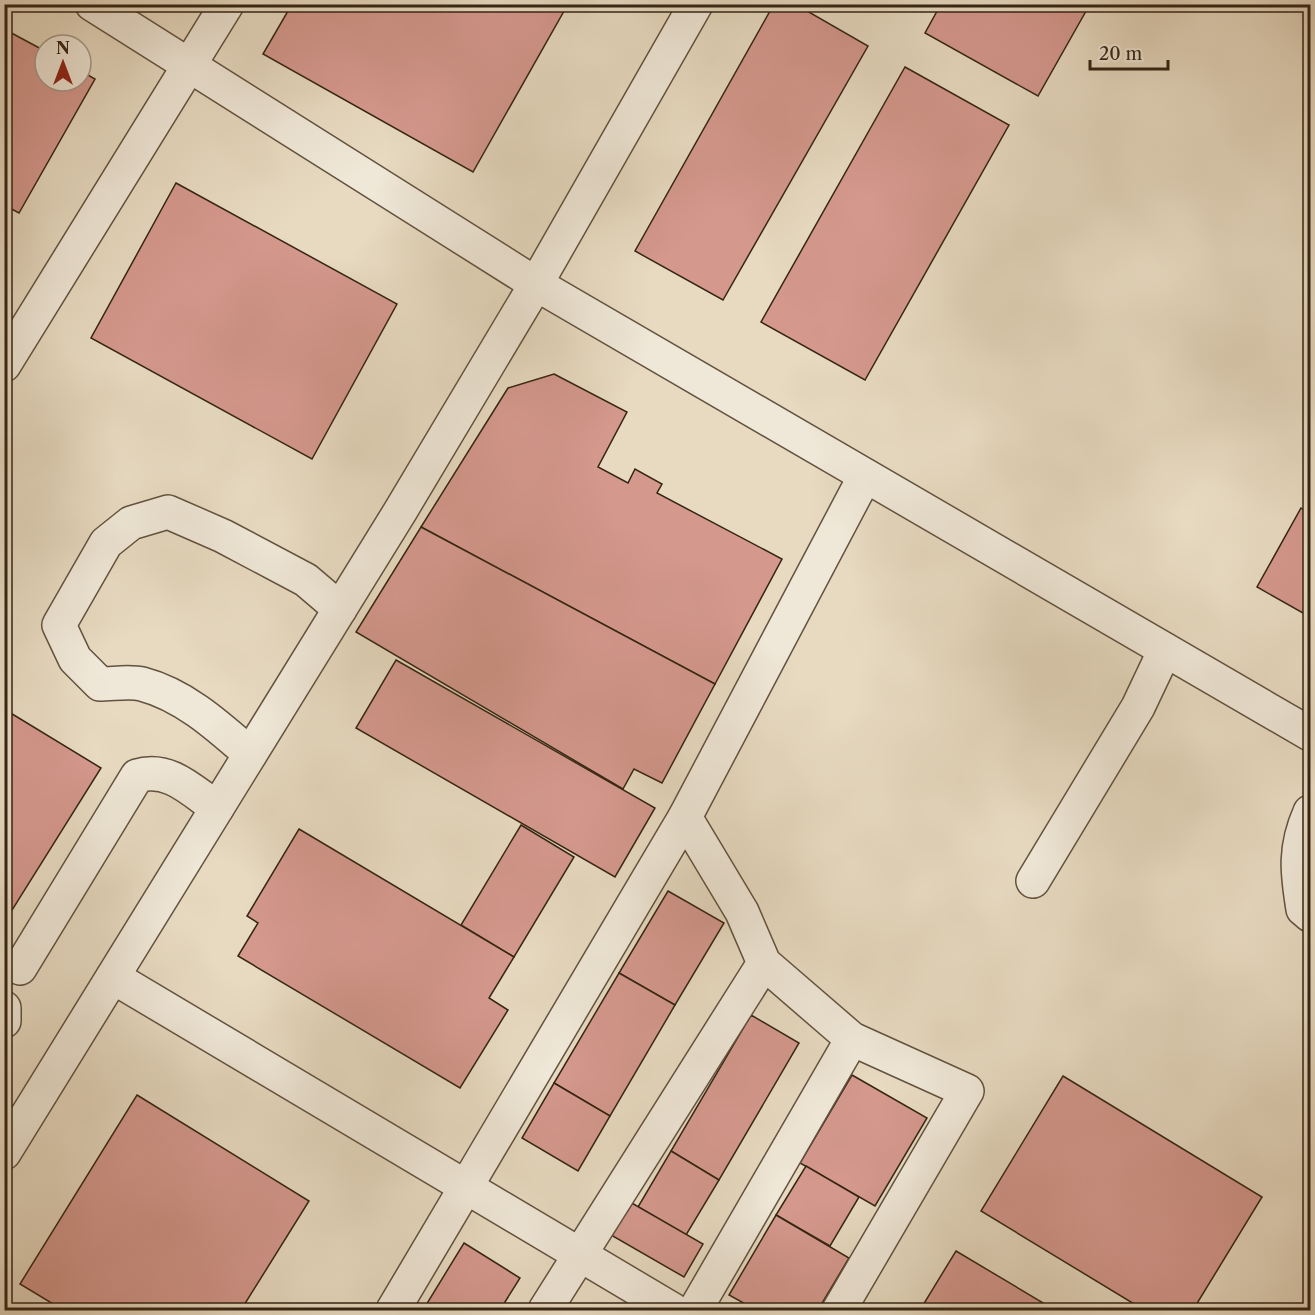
<svg xmlns="http://www.w3.org/2000/svg" width="1315" height="1315" font-family="'Libre Caslon Text',serif">
  <style>
    .building { fill: #d4988d; stroke: #352514; stroke-width: 1.5 }
    .lines { fill: none; stroke-linecap: round; stroke-linejoin: round }
    .minor-casing { stroke: #62523f; stroke-width: 36 }
    .minor { stroke: #efe7d7; stroke-width: 33 }
  </style>
  <rect width="100%" height="100%" fill="#e7dac1"/>
  <filter id="stains"><feTurbulence type="fractalNoise" baseFrequency=".00333" numOctaves="4"/><feColorMatrix values="0 0 0 0 .2 0 0 0 0 .09 0 0 0 0 .02 0 0 0 .5 -.17"/></filter>
  <radialGradient id="worn" r=".72"><stop offset=".6" stop-color="#630" stop-opacity="0"/><stop offset="1" stop-color="#630" stop-opacity=".3"/></radialGradient>
  <!-- building -->
  <g class="building">
    <path d="M292,4H568L473,172L263,54Z"/>
    <path d="M774,4H795L868,46L723,300L635,251Z"/>
    <path d="M941,4H1090L1038,96L925,33Z"/>
    <path d="M4,29L45,51V81H81V71L95,79L19,213L4,205Z"/>
    <path d="M905,67L1009,125L865,380L761,322Z"/>
    <path d="M176,183L397,304L312,459L91,338Z"/>
    <path d="M554,374L627,412L598,467L628,483L635,469L662,484L657,493L782,559L715,684L421,527L508,388Z"/>
    <path d="M1301,508L1310,514V617L1257,587Z"/>
    <path d="M421,527L715,684L662,783L634,769L623,789L356,632Z"/>
    <path d="M396,660L655,808L615,877L356,728Z"/>
    <path d="M4,709L101,768L4,923Z"/>
    <path d="M521,825L574,857L514,957L461,925Z"/>
    <path d="M299,829L514,957L489,998L508,1010L460,1088L238,956L258,923L247,916Z"/>
    <path d="M668,891L724,923L675,1005L619,973Z"/>
    <path d="M619,973L675,1005L610,1116L554,1083Z"/>
    <path d="M751,1015L799,1043L719,1180L671,1151Z"/>
    <path d="M852,1075L927,1118L875,1206L800,1163Z"/>
    <path d="M1063,1076L1262,1197L1193,1310H1144L981,1211Z"/>
    <path d="M554,1083L610,1116L578,1171L522,1138Z"/>
    <path d="M137,1095L309,1201L241,1310H63L20,1284Z"/>
    <path d="M671,1151L719,1180L686,1235L638,1207Z"/>
    <path d="M806,1166L859,1197L830,1246L776,1215Z"/>
    <path d="M630,1202L703,1244L684,1277L611,1235Z"/>
    <path d="M776,1215L849,1258L818,1310H756L729,1295Z"/>
    <path d="M464,1243L520,1278L500,1310H423Z"/>
    <path d="M956,1251L1055,1310H920Z"/>
  </g>
  <g class="lines">
    <defs>
      <g id="minor">
        <path d="M92,4L536,284L696,4"/>
        <path d="M4,365L227,4"/>
        <path d="M250,754C218,726 184,695 142,684C130,681 113,684 100,684L75,659L59,625L106,543L131,523L168,512L223,536L306,580L340,609"/>
        <path d="M1310,812C1294,848 1297,872 1303,909L1310,915"/>
        <path d="M685,817L742,912L764,963L852,1039L967,1091L839,1310"/>
        <path d="M1033,881L1138,707L1165,650"/>
        <path d="M20,968L137,776C169,766 192,791 217,808"/>
        <path d="M113,977L673,1310"/>
        <path d="M4,1008V1021"/>
        <path d="M4,1153L401,510L536,284L1310,734"/>
        <path d="M393,1310L685,817L865,476"/>
        <path d="M545,1310L764,963"/>
        <path d="M695,1310L852,1039"/>
      </g>
    </defs>
    <!-- minor casing -->
    <use href="#minor" class="minor-casing"/>
    <!-- minor -->
    <use href="#minor" class="minor"/>
  </g>
  <!-- margin -->
  <rect width="1315" height="1315" fill="none" stroke="#e7dac1" stroke-width="24"/>
  <rect x="6" y="6" width="1303" height="1303" fill="none" stroke="#352514" stroke-width="3"/>
  <rect x="12" y="12" width="1291" height="1291" fill="none" stroke="#352514" stroke-width="1.5"/>
  <!-- north arrow -->
  <g transform="translate(63 63)"><circle r="28" fill="#efe7d7" stroke="#a59989" stroke-width="1.5"/>
  <path d="M0-4.5L10 22L0 15L-10 22Z" fill="#8f2418"/>
  <text y="-9" font-size="16" font-weight="bold" text-anchor="middle" fill="#352514">N</text>
  </g>
  <!-- scale -->
  <path d="M1090 60v9h78v-9" fill="none" stroke="#352514" stroke-width="3"/>
  <text x="1099" y="60" font-size="18" fill="#352514" stroke="#efe7d7" stroke-width="4.5" paint-order="stroke">20 m</text>
  <rect width="100%" height="100%" filter="url(#stains)"/>
  <rect width="100%" height="100%" fill="url(#worn)"/>
</svg>
